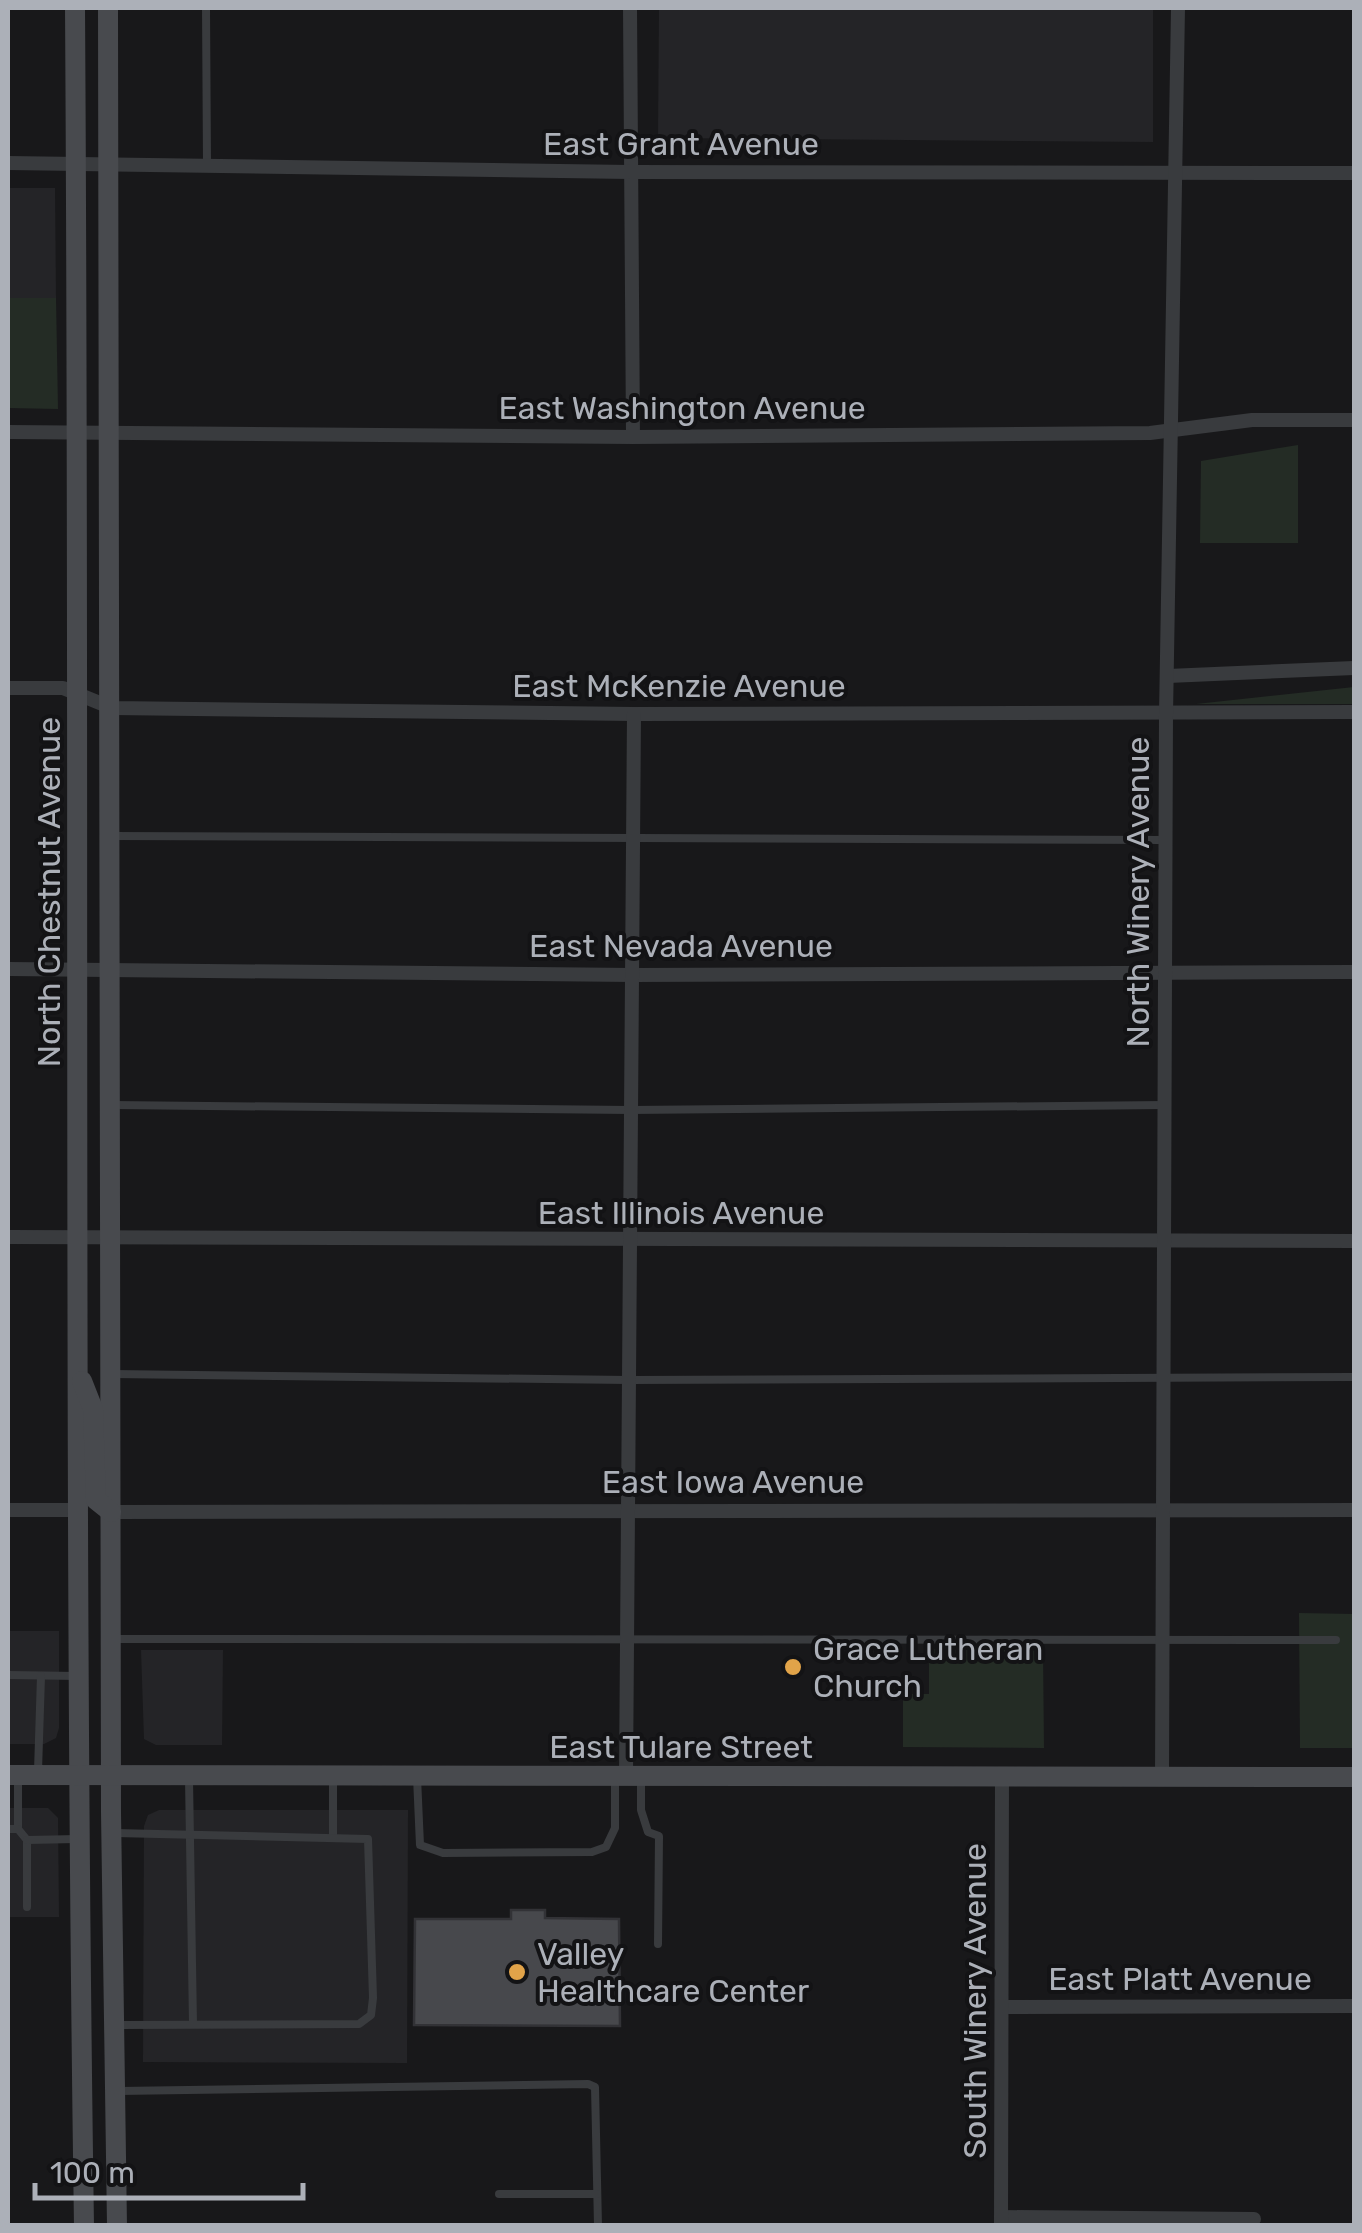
<svg xmlns="http://www.w3.org/2000/svg" width="1362" height="2233" font-family="Rubik,sans-serif">
  <style>
    .built { fill: #242427 }
    .green { fill: #242c25 }
    .building { fill: #47484c; stroke: #323236; stroke-width: 2.5 }
    .lines { fill: none; stroke-linecap: round; stroke-linejoin: round }
    .service { stroke: #393b3e; stroke-width: 8 }
    .minor { stroke: #393b3e; stroke-width: 14 }
    .secondary { stroke: #484a4e; stroke-width: 20 }
    .poi-dot { fill: #e1a349; stroke: #131315; stroke-width: 4 }
    .labels { text-anchor: middle; stroke-width: 8; stroke-linejoin: round; paint-order: stroke }
    .street-label { font-size: 32px; fill: #acb0b8; stroke: #131315 }
    .poi-label { font-size: 32px; fill: #acb0b8; stroke: #131315; text-anchor: start }
  </style>
  <rect width="100%" height="100%" fill="#18181a"/>
  <!-- built -->
  <g class="built">
    <path d="M659,8H1153V142L658,138Z"/>
    <path d="M8,188H55L56,298H8Z"/>
    <path d="M8,1631H59V1728L56,1738L44,1744H8Z"/>
    <path d="M141,1650H223L222,1745H156L144,1739Z"/>
    <path d="M8,1808H48L58,1818L59,1917H8Z"/>
    <path d="M159,1810H408L407,2063L143,2062L144,1826L148,1815Z"/>
  </g>
  <!-- green -->
  <g class="green">
    <path d="M8,298H56L58,409L8,408Z"/>
    <path d="M1298,445V543H1200L1201,461Z"/>
    <path d="M1354,687V704H1196Z"/>
    <path d="M1299,1613L1354,1614V1748H1300Z"/>
    <path d="M929,1649L1043,1651L1044,1748L903,1747V1694H929Z"/>
  </g>
  <!-- building -->
  <path class="building" d="M511,1910H545V1918L619,1919L620,2026L414,2025L415,1919H511Z"/>
  <g class="lines">
    <!-- service -->
    <g class="service">
      <path d="M206,8L207,164"/>
      <path d="M112,836L1166,840"/>
      <path d="M112,1105L630,1110L1164,1105"/>
      <path d="M112,1374L628,1380L1354,1377"/>
      <path d="M111,1639L1336,1640"/>
      <path d="M8,1675L78,1676"/>
      <path d="M38,1771L41,1676"/>
      <path d="M333,1777V1836"/>
      <path d="M417,1777L420,1845L443,1853L592,1852L606,1847L615,1828V1777"/>
      <path d="M641,1777V1810L648,1832L659,1836L658,1944"/>
      <path d="M18,1778V1829"/>
      <path d="M189,1779L193,2024"/>
      <path d="M8,1829H18L27,1840V1907"/>
      <path d="M115,1833L368,1839L373,1998L371,2015L359,2024L118,2025"/>
      <path d="M27,1840L77,1839"/>
      <path d="M119,2091L588,2084L595,2087L598,2226"/>
      <path d="M499,2194H597"/>
    </g>
    <!-- minor -->
    <g class="minor">
      <path d="M630,8L633,437"/>
      <path d="M8,163L630,172L1354,173"/>
      <path d="M8,432L633,437L1150,433L1252,420H1354"/>
      <path d="M1168,676L1354,668"/>
      <path d="M8,688H63L112,708L634,714L1354,712"/>
      <path d="M8,969L633,975L1354,972"/>
      <path d="M8,1237L1354,1241"/>
      <path d="M8,1510H79"/>
      <path d="M111,1512L1354,1510"/>
      <path d="M626,1777L634,714"/>
      <path d="M1162,1777L1166,715L1178,8"/>
      <path d="M1005,2007L1354,2006"/>
      <path d="M1001,2217L1254,2219"/>
      <path d="M1001,2226L1002,1777"/>
    </g>
    <!-- secondary -->
    <g class="secondary">
      <path d="M75,8C80,747 73,1486 84,2226"/>
      <path d="M108,8L111,1812L117,2226"/>
      <path d="M82,1381L93,1409L96,1500L111,1512"/>
      <path d="M8,1775L1354,1777"/>
    </g>
  </g>
  <!-- markers -->
  <g class="poi-dot">
    <circle cx="793" cy="1667" r="10"/>
    <circle cx="517" cy="1972" r="10"/>
  </g>
  <g class="labels">
    <!-- street labels -->
    <g class="street-label">
      <text x="681" y="155">East Grant Avenue</text>
      <text x="682" y="419">East Washington Avenue</text>
      <text x="679" y="697">East McKenzie Avenue</text>
      <text transform="translate(49 892) rotate(-90)" y="11">North Chestnut Avenue</text>
      <text transform="translate(1138 892) rotate(-90)" y="11">North Winery Avenue</text>
      <text x="681" y="957">East Nevada Avenue</text>
      <text x="681" y="1224">East Illinois Avenue</text>
      <text x="733" y="1493">East Iowa Avenue</text>
      <text x="681" y="1758">East Tulare Street</text>
      <text x="1180" y="1990">East Platt Avenue</text>
      <text transform="translate(975 2001) rotate(-90)" y="11">South Winery Avenue</text>
    </g>
    <!-- poi labels -->
    <g class="poi-label">
      <text x="813" y="1660">Grace Lutheran<tspan x="813" dy="37">Church</tspan></text>
      <text x="537" y="1965">Valley<tspan x="537" dy="37">Healthcare Center</tspan></text>
    </g>
  </g>
  <!-- border -->
  <rect width="1362" height="2233" fill="none" stroke="#acb0b8" stroke-width="20"/>
  <!-- scale -->
  <path d="M35 2183v15h268v-15" fill="none" stroke="#acb0b8" stroke-width="5"/>
  <text x="50" y="2183" font-size="30" fill="#acb0b8" stroke="#131315" stroke-width="8" paint-order="stroke">100 m</text>
</svg>
